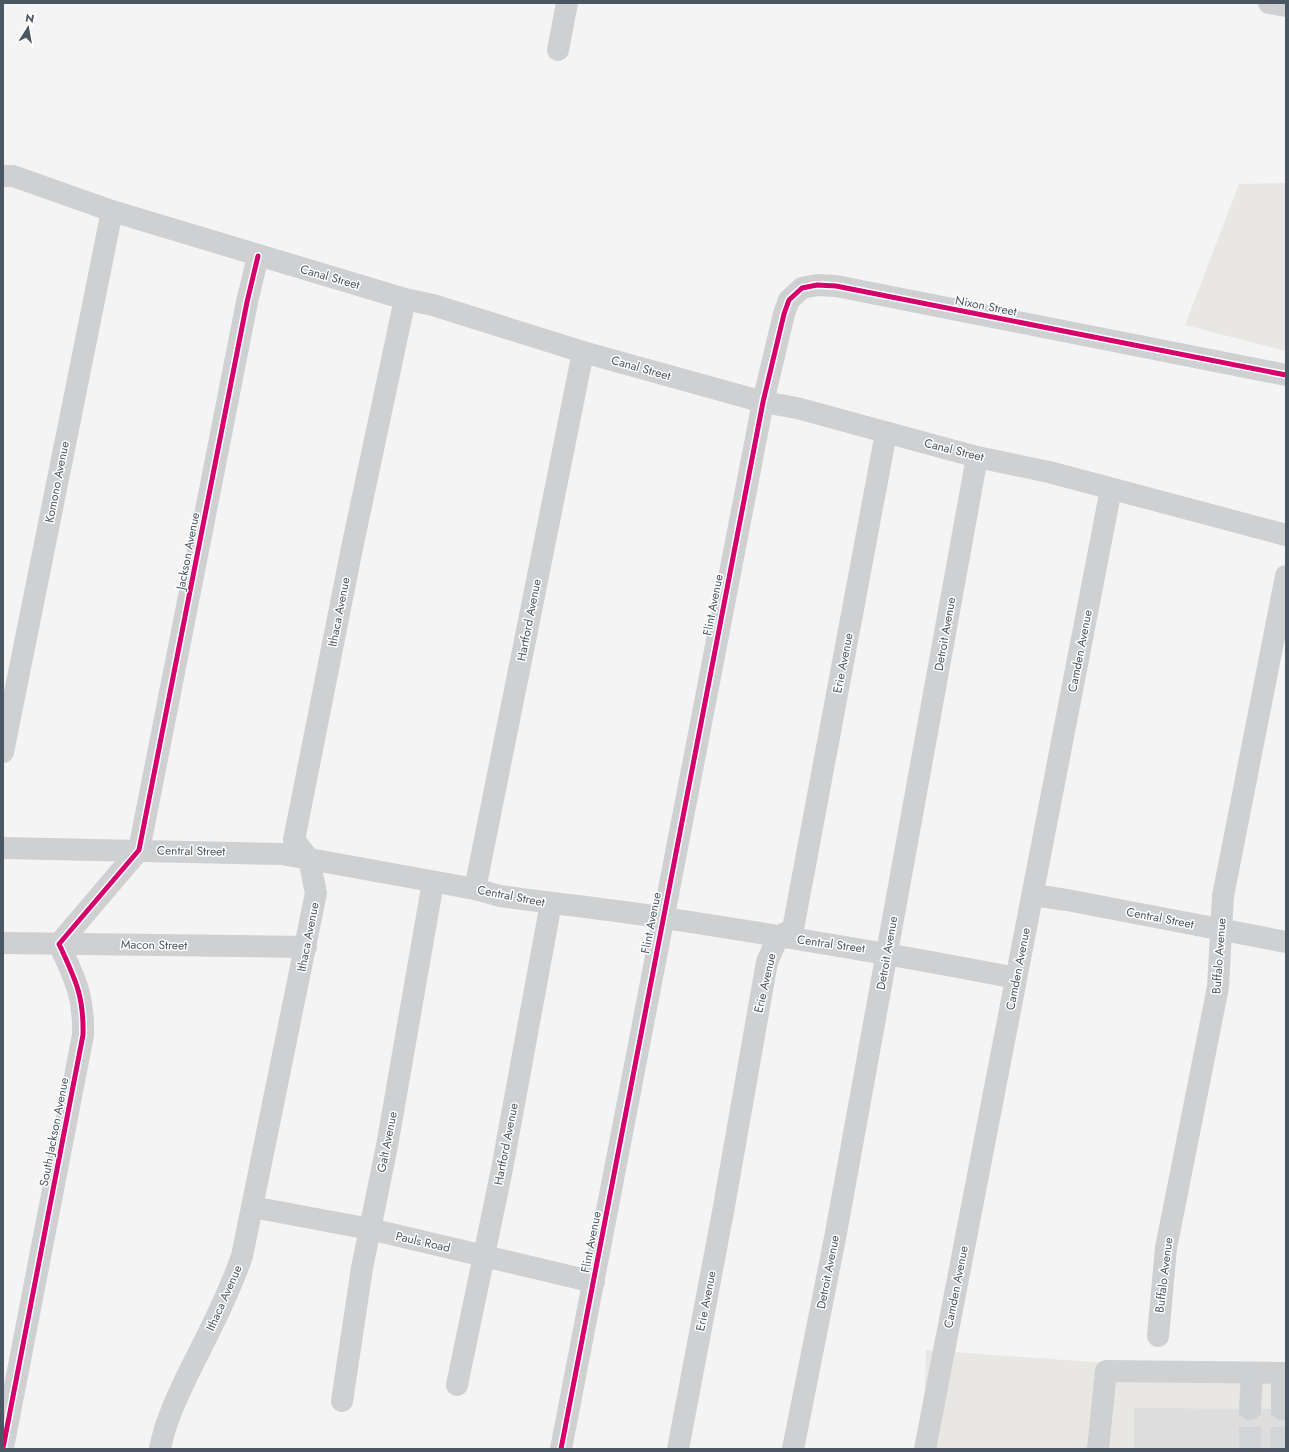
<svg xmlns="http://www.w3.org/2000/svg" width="1289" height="1452" font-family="Jost,sans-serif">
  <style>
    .commercial { fill: #e8e7e3 }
    .building { fill: #ddddde }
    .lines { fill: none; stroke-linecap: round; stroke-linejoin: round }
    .minor-tunnel { stroke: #d2d4d7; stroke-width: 22; stroke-dasharray: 22 11; stroke-linecap: butt }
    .minor { stroke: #ced0d2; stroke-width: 22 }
    .cycleway-casing { stroke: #fff; stroke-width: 8 }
    .cycleway { stroke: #d6006c; stroke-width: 5 }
    .labels { text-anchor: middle; stroke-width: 3; stroke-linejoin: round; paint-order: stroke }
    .street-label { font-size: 12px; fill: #4a5661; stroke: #fff }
  </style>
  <rect width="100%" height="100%" fill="#f4f4f4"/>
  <!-- commercial -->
  <g class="commercial">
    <path d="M1286,183V351L1185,325L1239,184Z"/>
    <path d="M926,1350L1286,1376V1449H923Z"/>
  </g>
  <!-- building -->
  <path class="building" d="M1134,1408L1286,1409V1449H1134Z"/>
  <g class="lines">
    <!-- minor-tunnel -->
    <g class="minor-tunnel">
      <path d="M1250,1449V1409"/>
      <path d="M1281,1449L1282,1409"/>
    </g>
    <!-- minor -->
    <g class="minor">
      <path d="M1269,3L1286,6"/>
      <path d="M558,50L567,3"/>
      <path d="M3,176H13L112,211L405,299L433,305L583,352L763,402L797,408L977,457L1049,472L1286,535"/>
      <path d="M3,752L112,211"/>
      <path d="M3,848L282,854L475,889L500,896C554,904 610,909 664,918C782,936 899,955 1016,978"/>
      <path d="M475,889L583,352"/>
      <path d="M1033,895L1067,900L1286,942"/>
      <path d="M3,943L306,947"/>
      <path d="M252,1207L370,1229L594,1282"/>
      <path d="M1158,1336L1166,1248L1218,987L1223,896L1286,576"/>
      <path d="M1282,1373V1409"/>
      <path d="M457,1385L502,1169L551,903"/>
      <path d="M342,1401L362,1268L387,1146L433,882"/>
      <path d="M1250,1409L1252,1373"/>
      <path d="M3,1448L83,1035C84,995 75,979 59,944L139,850L247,302L258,256"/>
      <path d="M160,1449C165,1422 177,1397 189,1372C208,1334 228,1296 242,1256L316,893L309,859L294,840L352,548L405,299"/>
      <path d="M561,1449L763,402L784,314L789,300L802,288L817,285L836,286L1286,375"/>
      <path d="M678,1449L723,1212L767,962L778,937L793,929L886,433"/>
      <path d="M793,1449L836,1233L977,457"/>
      <path d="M925,1449L1111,489"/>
      <path d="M1098,1449L1106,1371L1286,1373"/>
    </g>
    <defs>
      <g id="cycleway">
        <path d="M3,1448L83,1035C84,995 75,979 59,944L139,850L247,302L258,256"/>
        <path d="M561,1449L763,402L784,314L789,300L802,288L817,285L836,286L1286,375"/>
      </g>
    </defs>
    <!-- cycleway casing -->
    <use href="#cycleway" class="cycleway-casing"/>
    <!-- cycleway -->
    <use href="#cycleway" class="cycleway"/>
  </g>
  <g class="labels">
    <!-- street labels -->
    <g class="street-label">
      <text transform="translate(330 277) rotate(16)" y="4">Canal Street</text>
      <text transform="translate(986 306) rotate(11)" y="4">Nixon Street</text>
      <text transform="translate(641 368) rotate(16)" y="4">Canal Street</text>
      <text transform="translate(954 450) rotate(14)" y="4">Canal Street</text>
      <text transform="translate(57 482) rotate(-79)" y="4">Komono Avenue</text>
      <text transform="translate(188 551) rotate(-79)" y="4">Jackson Avenue</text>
      <text transform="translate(713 605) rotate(-79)" y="4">Flint Avenue</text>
      <text transform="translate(339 612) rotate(-79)" y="4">Ithaca Avenue</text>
      <text transform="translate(529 620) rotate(-79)" y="4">Hartford Avenue</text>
      <text transform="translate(945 634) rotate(-80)" y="4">Detroit Avenue</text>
      <text transform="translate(1080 651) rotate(-79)" y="4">Camden Avenue</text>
      <text transform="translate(843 663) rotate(-79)" y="4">Erie Avenue</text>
      <text transform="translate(191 851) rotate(1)" y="4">Central Street</text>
      <text transform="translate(511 896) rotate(11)" y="4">Central Street</text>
      <text transform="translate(1160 918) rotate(11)" y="4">Central Street</text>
      <text transform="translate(651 923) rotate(-79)" y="4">Flint Avenue</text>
      <text transform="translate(308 937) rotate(-79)" y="4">Ithaca Avenue</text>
      <text transform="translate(831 944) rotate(8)" y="4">Central Street</text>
      <text transform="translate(154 945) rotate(1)" y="4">Macon Street</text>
      <text transform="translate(887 953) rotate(-80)" y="4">Detroit Avenue</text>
      <text transform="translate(1219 956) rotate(-86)" y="4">Buffalo Avenue</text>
      <text transform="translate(1018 969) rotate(-79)" y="4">Camden Avenue</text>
      <text transform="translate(765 983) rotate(-77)" y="4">Erie Avenue</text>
      <text transform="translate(54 1132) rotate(-79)" y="4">South Jackson Avenue</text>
      <text transform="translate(387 1142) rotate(-79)" y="4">Galt Avenue</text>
      <text transform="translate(506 1144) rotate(-79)" y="4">Hartford Avenue</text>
      <text transform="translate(423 1242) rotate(13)" y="4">Pauls Road</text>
      <text transform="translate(591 1242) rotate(-79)" y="4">Flint Avenue</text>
      <text transform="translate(828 1272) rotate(-79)" y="4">Detroit Avenue</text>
      <text transform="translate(1164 1275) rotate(-83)" y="4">Buffalo Avenue</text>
      <text transform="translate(956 1287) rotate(-79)" y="4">Camden Avenue</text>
      <text transform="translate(224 1298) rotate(-66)" y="4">Ithaca Avenue</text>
      <text transform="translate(706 1301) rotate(-79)" y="4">Erie Avenue</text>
    </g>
  </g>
  <!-- border -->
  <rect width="1289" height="1452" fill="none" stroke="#4a5661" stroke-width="8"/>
  <!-- north arrow -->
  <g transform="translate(28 28) rotate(11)" stroke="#ffffff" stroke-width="3" paint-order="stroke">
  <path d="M0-3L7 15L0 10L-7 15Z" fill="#4a5661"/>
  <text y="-6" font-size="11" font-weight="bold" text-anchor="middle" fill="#4a5661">N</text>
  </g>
</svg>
